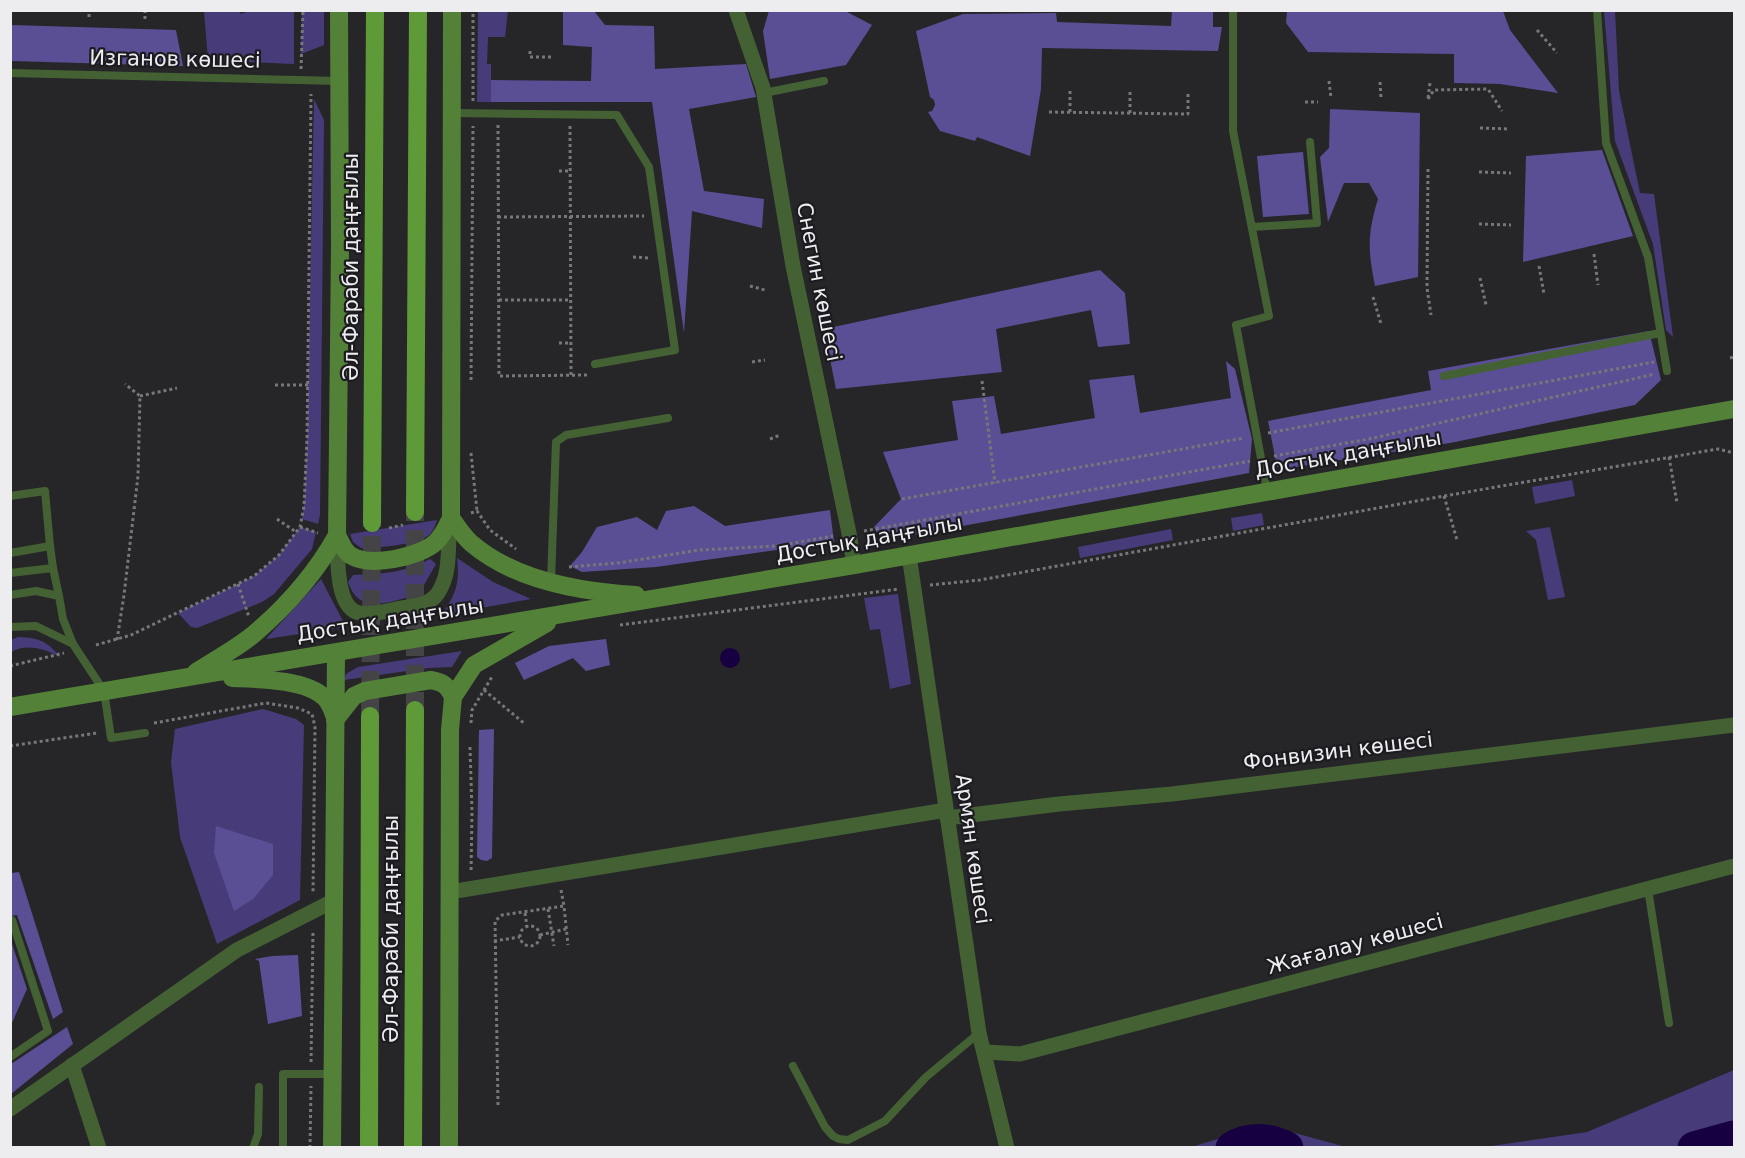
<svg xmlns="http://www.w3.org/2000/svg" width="1745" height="1158" font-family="'DejaVu Sans',sans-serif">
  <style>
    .green { fill: #473c79 }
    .forest { fill: #5a4f95 }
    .water { fill: #170041 }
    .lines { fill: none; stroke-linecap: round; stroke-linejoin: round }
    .river { stroke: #170041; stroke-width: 33 }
    .primary-tunnel { stroke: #444447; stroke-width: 18; stroke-dasharray: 18 9; stroke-linecap: butt }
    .path { stroke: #77777a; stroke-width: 3; stroke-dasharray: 3 3; stroke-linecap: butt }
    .service { stroke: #446134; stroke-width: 8 }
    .minor { stroke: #446134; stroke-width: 15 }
    .secondary { stroke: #538138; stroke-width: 18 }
    .primary { stroke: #5e9a38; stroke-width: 18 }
    .labels { text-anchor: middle; stroke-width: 4.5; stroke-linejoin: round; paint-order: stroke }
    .street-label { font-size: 21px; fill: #edecef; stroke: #1c1c20 }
  </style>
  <rect width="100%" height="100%" fill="#262629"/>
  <!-- green -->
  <g class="green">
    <path d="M204,11H239L241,14L249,11H294V64L208,60Z"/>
    <path d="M302,11H324V45L301,54Z"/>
    <path d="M478,11H508L505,37H488L487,64H491V102H477Z"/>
    <path d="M1604,11H1615L1619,91L1640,193L1654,194L1673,337L1666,330L1653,244L1615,141Z"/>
    <path d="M314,99L324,120L320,515L318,524L302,519L304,506L307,440Z"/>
    <path d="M1572,480L1575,496L1535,504L1532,487Z"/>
    <path d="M1262,513L1264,525L1233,531L1231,518Z"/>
    <path d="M437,520C435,526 433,532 428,536C415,545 376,548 361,548L353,542L350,534Z"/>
    <path d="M300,527L316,532L312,549L274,594L262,602L197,628L191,627L178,613L254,576L279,555Z"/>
    <path d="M1550,527L1565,597L1548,600L1536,540L1526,531Z"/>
    <path d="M1171,529L1173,540L1080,558L1078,547Z"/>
    <path d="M457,558L493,582L531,599L441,615C456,595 460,583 457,558Z"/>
    <path d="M430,559L436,564L419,594C391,601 360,617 348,582L353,575C383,574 403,573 430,559Z"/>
    <path d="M321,579L346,627L266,639Z"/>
    <path d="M898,594L911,684L890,689L880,629L870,630L864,598Z"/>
    <path d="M18,637C40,638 47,641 61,658C46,649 27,643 11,652V640Z"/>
    <path d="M462,651L452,667L428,668L344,680L346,674L358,667Z"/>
    <path d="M263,709L296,719L304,725L300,900L217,944L180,837L171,762L175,729Z"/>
    <path d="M1734,1070V1147H1484L1587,1132Z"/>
    <path d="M1265,1125L1346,1147H1191Z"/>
  </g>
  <!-- forest -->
  <g class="forest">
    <path d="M563,11H594L605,25L654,26L655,69L746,64L756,97L689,109L704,191L764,199L762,228L692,211L684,333L652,102H491V80L591,81L592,47L563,45Z"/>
    <path d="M769,11H845L872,25L846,65L770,79L763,31Z"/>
    <path d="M1172,11H1213V27H1222L1218,51L1042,48L1041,89L1030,156L977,137L975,141L940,131L928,112L932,111L935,105L934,100L930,97L916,31L963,14L1056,13L1057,22L1171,26Z"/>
    <path d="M1287,11H1503L1510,30L1558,93L1500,84L1454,83V54L1308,52L1286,23Z"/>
    <path d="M11,25L176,30L183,66L11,61Z"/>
    <path d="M1330,109L1420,113L1418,277L1375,286C1368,250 1367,235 1378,199L1369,183H1344L1328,222L1320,157L1329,148Z"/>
    <path d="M1602,150L1633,236L1523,262L1526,156Z"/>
    <path d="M1303,152L1309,214L1263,217L1257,156Z"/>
    <path d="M1100,270L1125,293L1130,344L1098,347L1091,310L996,329L1002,372L836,389L824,329Z"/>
    <path d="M1649,331L1661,380L1635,405L1450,443L1289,468L1277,467L1268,421L1431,390L1428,371Z"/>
    <path d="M1226,361L1235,369L1252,439L1249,473L881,541L874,527L901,499L883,452L958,440L952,401L994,396L1001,434L1095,418L1089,380L1134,375L1140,413L1231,398Z"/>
    <path d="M694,506L725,526L830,510L834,542L656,567L582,572L570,566L582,552L597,527L637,517L657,530L666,511Z"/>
    <path d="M606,639L610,665L586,671L573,658L524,680L515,663L549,646Z"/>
    <path d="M494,729L492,858L487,861L481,860L477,857L479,730Z"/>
    <path d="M216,826L273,844V875L253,899L234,911L214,853Z"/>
    <path d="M19,872L63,1012L53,1019L17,915L11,916V873Z"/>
    <path d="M10,938L27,989L11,1025H10Z"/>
    <path d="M298,955L302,1016L268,1024L259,961L255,959L272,956Z"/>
    <path d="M67,1027L73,1044L11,1094V1064Z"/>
  </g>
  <!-- water -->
  <circle class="water" cx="730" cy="658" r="10"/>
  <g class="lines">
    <!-- river -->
    <g class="river">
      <path d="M1232,1148C1249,1137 1270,1139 1287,1148"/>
      <path d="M1694,1148L1734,1137"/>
    </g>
    <!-- primary-tunnel -->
    <g class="primary-tunnel">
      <path d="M415,710V512"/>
      <path d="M370,716L372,523"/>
    </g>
    <!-- path -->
    <g class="path">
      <path d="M89,17V10"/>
      <path d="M145,19V10"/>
      <path d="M1537,30L1557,53"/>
      <path d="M530,51V57H553"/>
      <path d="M301,69L303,10"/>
      <path d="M1329,81L1331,98"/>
      <path d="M1380,82L1381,98"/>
      <path d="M1428,98L1430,83"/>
      <path d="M1428,99L1434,90L1488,89L1502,111"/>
      <path d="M473,101V10"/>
      <path d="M1305,102H1318"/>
      <path d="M1049,112L1188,114V92"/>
      <path d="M1070,112V90"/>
      <path d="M1130,113V91"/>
      <path d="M498,125L499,376L589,375"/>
      <path d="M570,126L571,375"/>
      <path d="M1480,128L1510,129"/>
      <path d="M1428,169L1427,288L1431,315"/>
      <path d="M559,171H570"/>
      <path d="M1479,172L1511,173"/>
      <path d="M498,217L644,216"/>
      <path d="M1479,224L1511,225"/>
      <path d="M1594,254L1598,285"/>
      <path d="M633,257L650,258"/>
      <path d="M1539,266L1544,294"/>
      <path d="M1480,278L1486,305"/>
      <path d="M750,286L765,290"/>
      <path d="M1373,297L1381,324"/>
      <path d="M499,300H571"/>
      <path d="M559,343H571"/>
      <path d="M1730,358L1734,357"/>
      <path d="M752,362L765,360"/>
      <path d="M471,380L473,126"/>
      <path d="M982,381L995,483"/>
      <path d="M275,385H308"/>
      <path d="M140,396L177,388"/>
      <path d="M1268,433L1654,362"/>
      <path d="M770,439L780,435"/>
      <path d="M471,453L477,511"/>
      <path d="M1274,456L1369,439L1655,374"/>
      <path d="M1669,457L1677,503"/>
      <path d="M1444,496L1457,540"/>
      <path d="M902,499L1244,438"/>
      <path d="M471,513L477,511L490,530L516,549"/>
      <path d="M277,519L296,532"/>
      <path d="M300,527L318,533"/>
      <path d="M389,528L403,525"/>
      <path d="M864,531L1250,461"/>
      <path d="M569,567L618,563L699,550L777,546L833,536"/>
      <path d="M238,584L249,617"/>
      <path d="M930,585L980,580L1444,496L1718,449L1734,453"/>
      <path d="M620,625L899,589"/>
      <path d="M117,640L124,595L138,476L140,396L125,384"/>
      <path d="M96,645L131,635L254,576L279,555L300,527L304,506L307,439L311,94"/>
      <path d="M10,666L64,653"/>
      <path d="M484,690L525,724"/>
      <path d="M154,723L266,703L298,708L312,714L315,727L313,894"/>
      <path d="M471,723L472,710L493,675"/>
      <path d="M10,746L97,733"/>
      <path d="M470,747L472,812L471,873"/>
      <path d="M561,890L564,906"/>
      <path d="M548,909L554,946"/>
      <path d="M525,913L527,927"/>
      <circle cx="530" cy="936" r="10"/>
      <path d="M540,935L566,929"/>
      <path d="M494,941L520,937"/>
      <path d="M311,1062L313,930"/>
      <path d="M498,1105L495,921L502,915L564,906L568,945"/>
      <path d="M310,1148L311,1086"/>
    </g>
    <!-- service -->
    <g class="service">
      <path d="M1233,10V131L1269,316L1236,325L1267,490"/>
      <path d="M1597,10L1606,143L1648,257L1667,371"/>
      <path d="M10,73L339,81"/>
      <path d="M764,93L824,81"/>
      <path d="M452,113L617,115L649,167L675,350L595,364"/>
      <path d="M1252,227L1317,223L1310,142"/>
      <path d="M1444,376L1660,333"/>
      <path d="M10,496L45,491L50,546"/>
      <path d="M10,553L50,546L53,568"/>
      <path d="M10,573L53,568L59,596"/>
      <path d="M551,581L556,442L566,435L668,418"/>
      <path d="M10,595L36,591L59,596L63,619L73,644L104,691L111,738L145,733"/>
      <path d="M10,627L36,626L73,644"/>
      <path d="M1648,889L1669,1023"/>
      <path d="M10,1057L48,1031L12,920"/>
      <path d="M793,1066L825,1127L833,1136L839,1139L848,1140L885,1121L926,1077L979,1033"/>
      <path d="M253,1148L258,1134L259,1087"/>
      <path d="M283,1148V1074H332"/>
    </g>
    <!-- minor -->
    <g class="minor">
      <path d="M736,10L763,88L793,266L849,533L854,565"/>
      <path d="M337,535C338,554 335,603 356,612C369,617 389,610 402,608C415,606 430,605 438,593C452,572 447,544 450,521"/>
      <path d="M909,555L979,1033L1007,1148"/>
      <path d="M947,818L1059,804L1172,794L1734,725"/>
      <path d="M450,892L946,810"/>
      <path d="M985,1052L1020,1054L1734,866"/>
      <path d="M72,1065L99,1148"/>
      <path d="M10,1109L237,950L335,900"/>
    </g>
    <!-- secondary -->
    <g class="secondary">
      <path d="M339,10L340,247L337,535C341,542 343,550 350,555C370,568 420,557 436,542C443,535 447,526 451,518L452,10"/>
      <path d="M451,518C457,526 463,536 471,543C514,580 581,592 636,595"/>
      <path d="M196,672C215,660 237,648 254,634C288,605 316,573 337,535"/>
      <path d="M232,678C258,679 306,679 325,698C330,703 332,709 334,715"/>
      <path d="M10,707L854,565L1734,409"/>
      <path d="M335,720L354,696L365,691L431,680C443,682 448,686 453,697"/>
      <path d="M332,1148L336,653"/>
      <path d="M449,1148L450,730L453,697L474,665L547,623"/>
    </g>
    <!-- primary -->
    <g class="primary">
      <path d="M415,512L418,10"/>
      <path d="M372,523L375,10"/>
      <path d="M369,1148L370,716"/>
      <path d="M413,1148L415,710"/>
    </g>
  </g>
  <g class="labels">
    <!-- street labels -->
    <g class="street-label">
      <text transform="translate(175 59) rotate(1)" y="7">Изганов көшесі</text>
      <text transform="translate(351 267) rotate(-90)" y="7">Әл-Фараби даңғылы</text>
      <text transform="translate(819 282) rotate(79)" y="7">Снегин көшесі</text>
      <text transform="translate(1348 454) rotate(-10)" y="7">Достық даңғылы</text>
      <text transform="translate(869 539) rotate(-10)" y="7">Достық даңғылы</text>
      <text transform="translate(390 620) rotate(-9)" y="7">Достық даңғылы</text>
      <text transform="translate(1338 751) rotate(-7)" y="7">Фонвизин көшесі</text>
      <text transform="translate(973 849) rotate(82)" y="7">Армян көшесі</text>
      <text transform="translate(391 929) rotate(-90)" y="7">Әл-Фараби даңғылы</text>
      <text transform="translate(1355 944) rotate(-15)" y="7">Жағалау көшесі</text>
    </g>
  </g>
  <!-- border -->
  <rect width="1745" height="1158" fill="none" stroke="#edecef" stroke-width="24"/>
</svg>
